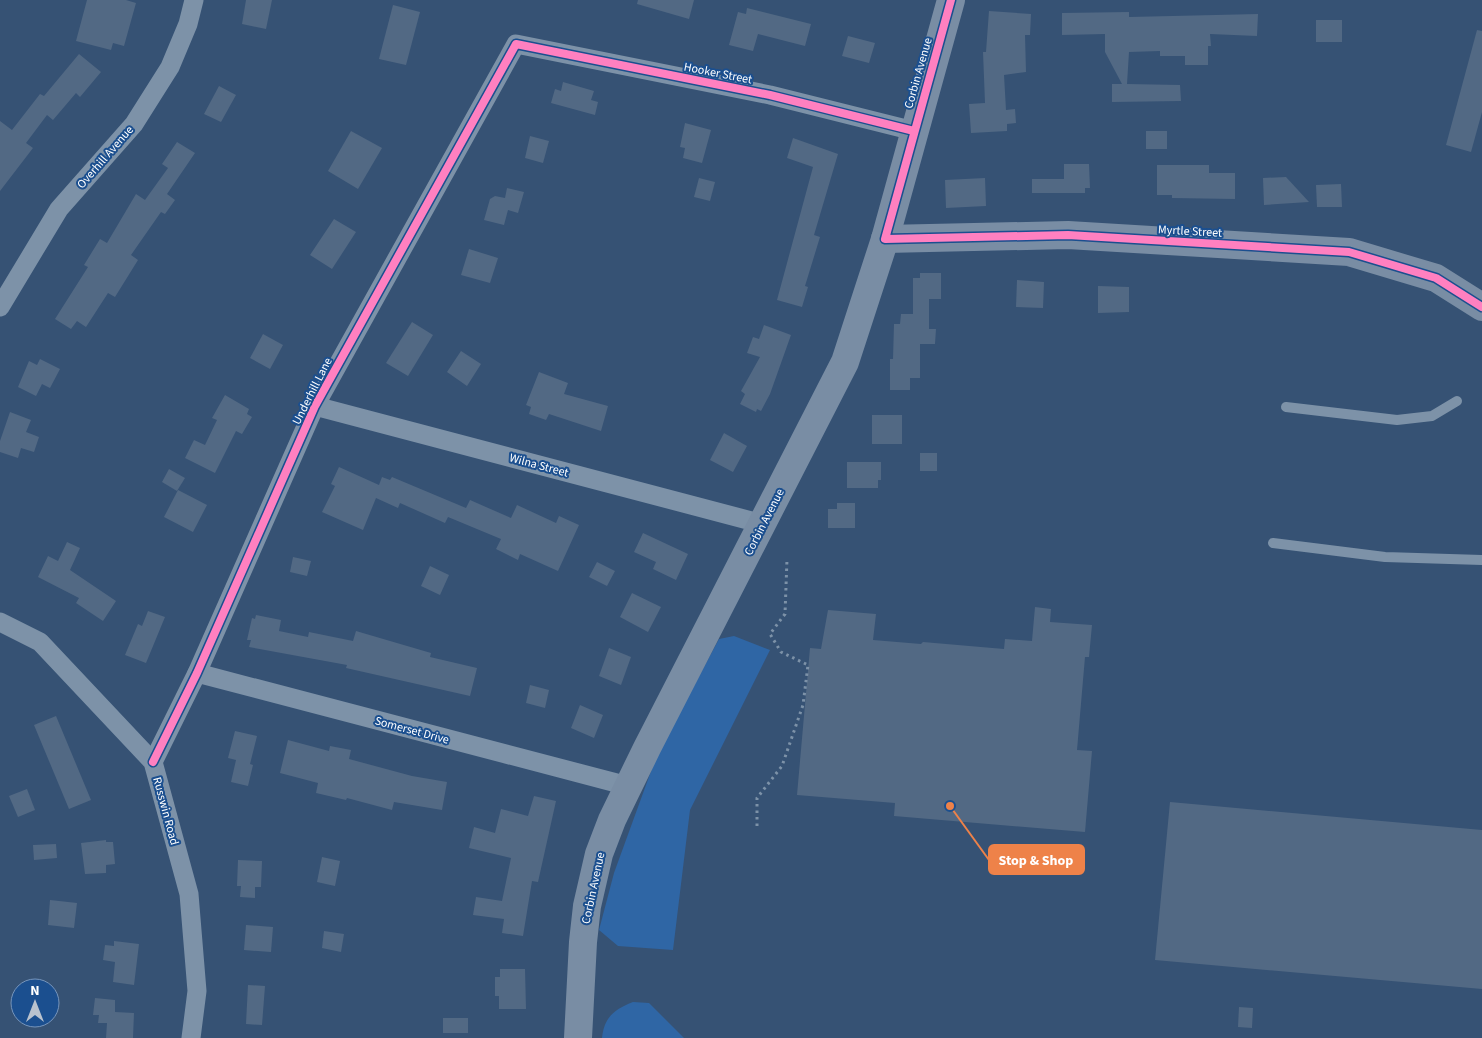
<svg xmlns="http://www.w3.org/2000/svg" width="1482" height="1038" font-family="'Source Sans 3',sans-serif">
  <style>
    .green { fill: #2f66a5 }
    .building { fill: #526984 }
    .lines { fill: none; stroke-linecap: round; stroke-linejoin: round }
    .path { stroke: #7d92a8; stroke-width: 3; stroke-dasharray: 2.5 4; stroke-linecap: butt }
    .lane { stroke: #7d92a8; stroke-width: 10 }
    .street { stroke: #7d92a8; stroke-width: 19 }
    .secondary { stroke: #798da4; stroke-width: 28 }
    .cycleway-casing { stroke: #1b4f8f; stroke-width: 11 }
    .cycleway { stroke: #ff80c0; stroke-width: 8 }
    .labels { text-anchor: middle; stroke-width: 4; stroke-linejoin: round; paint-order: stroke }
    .street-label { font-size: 12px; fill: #fff; stroke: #1b4f8f }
    .leader { fill: none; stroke: #ee8249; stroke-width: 2 }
    .callout-dot { fill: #ee8249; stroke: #1b4f8f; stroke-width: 2 }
    .callout { fill: #ee8249; stroke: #ee8249; stroke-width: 2 }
    .callout-label { font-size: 14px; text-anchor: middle; font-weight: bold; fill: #fff }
  </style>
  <rect width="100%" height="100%" fill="#365274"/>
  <!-- green -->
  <g class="green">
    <path d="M734,636L770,650L690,810L673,950L618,946L599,930L614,873L658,752L719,639Z"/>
    <path d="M633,1002L649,1003L684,1038H602C604,1017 615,1009 633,1002Z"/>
  </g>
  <!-- building -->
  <g class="building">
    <path d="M87,0H126L136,3L124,46L113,43L111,50L76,41Z"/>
    <path d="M246,0H272L266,29L242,24Z"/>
    <path d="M638,0H694L689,19L637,4Z"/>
    <path d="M393,5L420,12L406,65L379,59Z"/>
    <path d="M747,8L811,24L805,46L758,34L753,51L729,45L738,12L746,14Z"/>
    <path d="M989,11L1031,14L1030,35H1025L1026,72L1004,75L1006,110L1015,109L1016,123L1007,124V131L971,133L969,104L985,103L983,52H986Z"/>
    <path d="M1129,12V17L1258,14L1257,36L1210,34L1211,46H1208V65H1185V56H1160V51L1129,52L1127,84L1180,85L1181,101L1112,102V84H1122L1105,52V34L1062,35V13Z"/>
    <rect x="1316" y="20" width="26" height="22"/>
    <path d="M1477,30L1482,31V112L1471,152L1446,145Z"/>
    <path d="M848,36L875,43L869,63L842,56Z"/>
    <path d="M79,54L101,72L80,97L76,93L53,120L47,115L26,143L33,148L0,191V121L12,130L40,94L44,96Z"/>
    <path d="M563,82L594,91L591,100L598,102L595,115L551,103L555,89L561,91Z"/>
    <path d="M219,86L236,95L221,122L204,114Z"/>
    <path d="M685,123L711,130L702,163L683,158L685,148L680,147Z"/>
    <path d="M351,131L382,148L358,189L328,171Z"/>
    <rect x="1146" y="131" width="21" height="18"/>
    <path d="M530,136L549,141L543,163L525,158Z"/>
    <path d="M793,138L838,154L814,235L820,237L805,286L808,287L802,307L777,300L813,167L787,158Z"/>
    <path d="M177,142L195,153L167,194L175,200L165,214L161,212L131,255L138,260L115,297L108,293L86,327L77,321L71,329L55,319L88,267L84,265L100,239L107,243L136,194L145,200L168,168L162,164Z"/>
    <path d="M1064,164H1089L1090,188H1085V193H1032V179H1064Z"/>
    <path d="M1157,165H1209V173H1235V199L1172,198V195H1157Z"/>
    <path d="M1286,177L1309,202L1264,205L1263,178Z"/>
    <path d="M699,178L715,182L710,201L694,197Z"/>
    <path d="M985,178L986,206L946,208L945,180Z"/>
    <path d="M1341,184L1342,207H1317L1316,185Z"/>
    <path d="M507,188L524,192L518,213L508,210L504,225L484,220L490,199L495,196L505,198Z"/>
    <path d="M334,219L356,232L332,269L310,255Z"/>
    <path d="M469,249L498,258L490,283L461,275Z"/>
    <path d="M920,273H941V299H929V329H936L935,344H920V378H910V390H890V359H893L894,324H900L901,314H913V278H920Z"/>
    <path d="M1017,280L1044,282L1043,308L1016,307Z"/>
    <path d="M1098,286L1129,287V312L1098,313Z"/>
    <path d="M412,322L433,335L408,376L386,363Z"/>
    <path d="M764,325L791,335L770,394L761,411L757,409L756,412L740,404L745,394L741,391L760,357L747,353L753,337L759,339Z"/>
    <path d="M263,334L283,345L270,369L250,358Z"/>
    <path d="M461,351L481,364L467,386L447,372Z"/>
    <path d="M40,359L60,369L50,388L42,384L36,396L18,387L29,361L37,365Z"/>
    <path d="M539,372L568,383L564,394L608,406L601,431L549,414L546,420L529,414L531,407L526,405Z"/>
    <path d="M225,395L249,409L247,414L252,417L242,434L236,431L215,473L185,458L194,440L205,445L217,420L212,418Z"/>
    <path d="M10,412L31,420L26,432L39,437L34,452L21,448L18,458L0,452V441Z"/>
    <rect x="872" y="415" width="30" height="29"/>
    <path d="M724,433L747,446L733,472L710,460Z"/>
    <rect x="920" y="453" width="17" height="18"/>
    <path d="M847,462H881V480H878V488H847Z"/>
    <path d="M339,467L379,485L382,477L390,480L392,477L466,508L470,500L511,518L517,505L556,523L559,516L579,525L558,571L520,554L518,560L496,549L501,539L448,517L445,523L400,503L398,508L376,498L363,530L322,512L335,486L331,484Z"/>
    <path d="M169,469L185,478L177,491L162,482Z"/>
    <path d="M178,490L207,505L193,532L164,517Z"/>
    <path d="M837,503H855V528H828V509H837Z"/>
    <path d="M643,533L688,554L676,580L653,569L656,562L634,552Z"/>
    <path d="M67,542L80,548L70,570L116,601L103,621L76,603L79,598L38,577L48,556L58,561Z"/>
    <path d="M293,557L311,561L307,576L290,572Z"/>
    <path d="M597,562L615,571L607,586L589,577Z"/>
    <path d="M430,566L449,575L440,595L421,586Z"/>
    <path d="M632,593L661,607L648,632L620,617Z"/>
    <path d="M1035,607L1051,609L1050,622L1092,625L1089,657H1085L1077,750L1092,751L1085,832L894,816L895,803L797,795L810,648L821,649L828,610L876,614L873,640L921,644L923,642L1004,649L1005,639L1032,641Z"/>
    <path d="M148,611L165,617L146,663L125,655L138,624L142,626Z"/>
    <path d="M256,615L281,620L279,631L308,637L309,632L353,641L356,631L431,653L430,657L477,668L470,696L346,668L347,665L249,647L251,640H247L252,618L255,619Z"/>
    <path d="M609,648L631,657L621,685L599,676Z"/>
    <path d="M530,685L549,690L545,708L526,703Z"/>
    <path d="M580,705L603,715L594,738L571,728Z"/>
    <path d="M56,716L91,800L69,809L34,725Z"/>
    <path d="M235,731L257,736L250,764L253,765L248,786L231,782L236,760L228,758Z"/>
    <path d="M288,740L329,751L330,746L351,750L349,759L412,776L447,782L442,810L394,802L392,810L347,798L346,800L316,793L318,783L280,773Z"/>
    <path d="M27,789L35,810L18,817L9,796Z"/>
    <path d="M534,796L556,801L538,882L532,881L523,936L502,933L504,919L473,915L476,897L502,901L511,858L469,848L474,827L495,833L501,809L528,816Z"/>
    <path d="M1170,802L1482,830V989L1155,960Z"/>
    <path d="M106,840V842H113L115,864L106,865V873L85,874L81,843Z"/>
    <path d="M56,844L57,858L34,860L33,845Z"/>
    <path d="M322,857L340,861L335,886L317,882Z"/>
    <path d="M238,860L262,861L261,887H255V898L240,897L241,886H237Z"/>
    <path d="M50,900L77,903L74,928L48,925Z"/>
    <path d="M246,925L273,927L271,952L244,950Z"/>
    <path d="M324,931L344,934L341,952L322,948Z"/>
    <path d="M114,941L139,944L134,985L113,982L115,962L103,960L105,945L114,946Z"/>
    <path d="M500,969H525L526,1009H499V996H495V977H500Z"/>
    <path d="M248,985L265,986L262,1025L246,1024Z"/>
    <path d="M95,998L115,1000V1012L134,1013L133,1038H106L107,1023H98L99,1015H93Z"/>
    <path d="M1239,1007L1253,1008L1252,1028L1238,1027Z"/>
    <rect x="443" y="1018" width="25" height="15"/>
  </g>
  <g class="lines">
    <!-- path -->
    <path class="path" d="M757,826V798L782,766L803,705L808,665L781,652L770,634L785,614L787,559"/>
    <!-- lane -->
    <g class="lane">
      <path d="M1286,407L1397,420L1432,416L1457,401"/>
      <path d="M1273,543L1385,557L1482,560"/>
    </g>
    <!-- street -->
    <g class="street">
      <path d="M0,307L59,209L134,124L170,67L188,24L194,0"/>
      <path d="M315,406L763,524"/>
      <path d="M0,622L40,642L153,762L189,894L197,991L191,1038"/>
      <path d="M197,673L628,786"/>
      <path d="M153,762L197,673L315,406L516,44L770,95L914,131"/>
    </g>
    <!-- secondary -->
    <g class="secondary">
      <path d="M885,239L1068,235L1349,252L1436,278L1482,307"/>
      <path d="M578,1038L583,942L587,906L599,854L612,820L647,748L845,362L885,239L951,0"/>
    </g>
    <defs>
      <g id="cycleway">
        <path d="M951,0L885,239L1068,235L1349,252L1436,278L1482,307"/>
        <path d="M153,762L197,673L315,406L516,44L770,95L914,131"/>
      </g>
    </defs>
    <!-- cycleway casing -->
    <use href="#cycleway" class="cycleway-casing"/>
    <!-- cycleway -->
    <use href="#cycleway" class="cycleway"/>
  </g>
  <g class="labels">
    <!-- street labels -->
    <g class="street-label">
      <text transform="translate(718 73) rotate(11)" y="4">Hooker Street</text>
      <text transform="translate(918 73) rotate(-74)" y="4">Corbin Avenue</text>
      <text transform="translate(105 157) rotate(-49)" y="4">Overhill Avenue</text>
      <text transform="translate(1190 231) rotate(3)" y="4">Myrtle Street</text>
      <text transform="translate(312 391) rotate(-63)" y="4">Underhill Lane</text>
      <text transform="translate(539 465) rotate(15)" y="4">Wilna Street</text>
      <text transform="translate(764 522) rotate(-63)" y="4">Corbin Avenue</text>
      <text transform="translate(412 730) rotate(15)" y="4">Somerset Drive</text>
      <text transform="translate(166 811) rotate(75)" y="4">Russwin Road</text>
      <text transform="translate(593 888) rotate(-78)" y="4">Corbin Avenue</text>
    </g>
  </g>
  <!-- callouts -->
  <path class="leader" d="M950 806L989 860"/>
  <circle class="callout-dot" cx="950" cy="806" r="5"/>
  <rect class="callout" x="989" y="845" width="95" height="29" rx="5"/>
  <g class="callout-label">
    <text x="1036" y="865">Stop &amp; Shop</text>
  </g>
  <!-- north arrow -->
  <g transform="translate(35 1003)"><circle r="24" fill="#1b4f8f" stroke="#7695bc"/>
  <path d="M0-4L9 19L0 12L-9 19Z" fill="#b9c2ce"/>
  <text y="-8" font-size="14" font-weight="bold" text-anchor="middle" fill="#ffffff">N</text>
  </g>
</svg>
